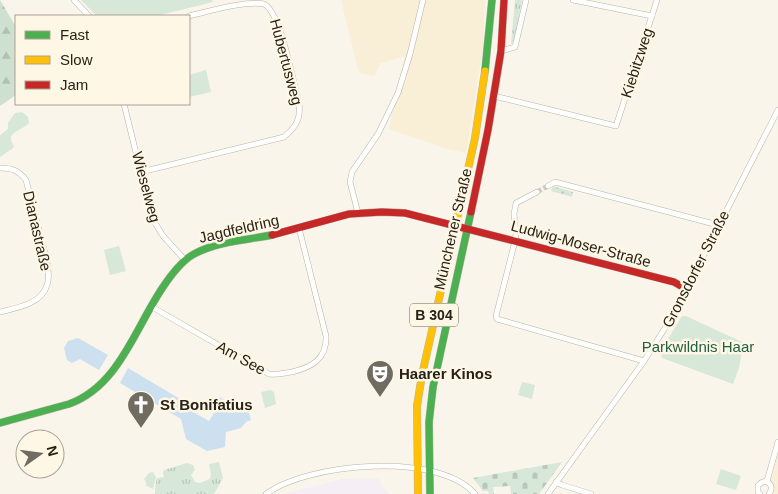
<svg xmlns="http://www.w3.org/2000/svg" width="778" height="494" font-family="Arial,sans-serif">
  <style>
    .built { fill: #f9eed6 }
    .education { fill: #f6eef5 }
    .grass { fill: url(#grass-tufts) }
    .forest { fill: url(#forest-firs) }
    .cemetery { fill: url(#cemetery-stones) }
    .park { fill: #d7e7d8 }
    .garden { fill: url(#garden-dots) }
    .water { fill: #cde0f0 }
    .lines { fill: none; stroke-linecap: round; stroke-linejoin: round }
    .street-tunnel { stroke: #cfcbc1; stroke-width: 5; stroke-dasharray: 5 2.5; stroke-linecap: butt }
    .street-casing { stroke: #b8b4aa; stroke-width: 6 }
    .fast-casing { stroke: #b8b4aa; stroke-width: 8 }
    .slow-casing { stroke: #b8b4aa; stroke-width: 8 }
    .jam-casing { stroke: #b8b4aa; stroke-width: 8 }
    .street { stroke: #fefefc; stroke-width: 5 }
    .fast { stroke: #4caf50; stroke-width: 7 }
    .slow { stroke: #ffc107; stroke-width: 7 }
    .jam { stroke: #c62828; stroke-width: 7 }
    .labels { text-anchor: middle; stroke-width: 5; stroke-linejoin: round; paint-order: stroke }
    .shield { fill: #fff7e5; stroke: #686256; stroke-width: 1 }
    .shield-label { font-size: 14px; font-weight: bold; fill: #272218 }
    .street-label { font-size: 15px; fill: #272218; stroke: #fff7e5 }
    .park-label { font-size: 15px; fill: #225f43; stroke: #fff7e5 }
    .poi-label { font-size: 15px; font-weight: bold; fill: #272218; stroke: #fff7e5; text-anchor: start }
  </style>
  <defs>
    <pattern id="grass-tufts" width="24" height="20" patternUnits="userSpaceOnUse" patternTransform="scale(1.25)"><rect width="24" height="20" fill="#d7e7d8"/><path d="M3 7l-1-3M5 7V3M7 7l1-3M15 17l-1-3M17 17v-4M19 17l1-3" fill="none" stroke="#b9c6b9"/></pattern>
    <pattern id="forest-firs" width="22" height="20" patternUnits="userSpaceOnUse" patternTransform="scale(1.25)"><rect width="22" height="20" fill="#cee0d0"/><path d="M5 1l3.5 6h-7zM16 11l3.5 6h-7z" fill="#b1c0b2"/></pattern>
    <pattern id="cemetery-stones" width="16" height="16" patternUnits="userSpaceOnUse" patternTransform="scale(1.25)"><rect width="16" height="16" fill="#d7e7d8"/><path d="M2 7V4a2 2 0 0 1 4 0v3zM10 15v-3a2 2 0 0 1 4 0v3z" fill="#b9c6b9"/></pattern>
    <pattern id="garden-dots" width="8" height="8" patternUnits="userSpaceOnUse" patternTransform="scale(1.25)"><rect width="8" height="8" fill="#d7e7d8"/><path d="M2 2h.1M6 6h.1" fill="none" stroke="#b9c6b9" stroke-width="1.8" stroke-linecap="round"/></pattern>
  </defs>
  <rect width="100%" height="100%" fill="#f9f5eb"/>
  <!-- built -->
  <g class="built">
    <path d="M341,0H485L483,48L466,153L448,149L389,129L405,56L381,63L374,76L359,73Z"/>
    <path d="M778,455V494H766Z"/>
  </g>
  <!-- education -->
  <path class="education" d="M364,478L380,479L381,486L390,494H284L342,479Z"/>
  <!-- grass -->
  <g class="grass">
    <path d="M515,0H522L515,40L511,44Z"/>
    <path d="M219,462L223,478L214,494H155V487L157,478L164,477L163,473L164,470L187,463L193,465L195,470L191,475L195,482L200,483L210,479L211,474L209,464Z"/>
  </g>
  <!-- forest -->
  <path class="forest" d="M0,0L16,27V95L0,106Z"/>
  <!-- cemetery -->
  <path class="cemetery" d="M562,462L539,494H511L510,486L493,487L494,494H489L488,491H483L473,478Z"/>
  <!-- park -->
  <g class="park">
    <path d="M81,0H212L213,2L156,16H97Z"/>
    <path d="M206,70L211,92L189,97V75Z"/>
    <path d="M22,112L28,117L29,123C23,129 16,130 11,136V141L14,146L13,148L0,157V135L8,129V123L15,113Z"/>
    <path d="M119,246L126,271L110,275L104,250Z"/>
    <path d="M682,316H686L742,342L743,345L739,368L733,384L662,358L660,352Z"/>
    <path d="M522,382L535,385L532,399L518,395Z"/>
    <path d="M270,390L274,392L276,404L265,408L261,392Z"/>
    <path d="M721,469L741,476L736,490L716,484Z"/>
    <path d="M153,472L156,477L153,489L145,485L147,484L144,479L149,473Z"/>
  </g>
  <!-- garden -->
  <path class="garden" d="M553,186L573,192L572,197L551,191Z"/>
  <!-- water -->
  <g class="water">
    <path d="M78,338L108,355L99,370L80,359L72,363L67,360L64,348L68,341Z"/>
    <path d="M128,368L197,409L195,413L209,421L217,408L214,406L220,397L229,403L233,398L247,406L251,420L246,422L241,428L226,432L225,447L207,451L186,439L181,419L120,383Z"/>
  </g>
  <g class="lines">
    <!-- street-tunnel -->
    <path class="street-tunnel" d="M537,192L548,186"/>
    <defs>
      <g id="street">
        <path d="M74,0L89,16"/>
        <path d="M573,0L652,16"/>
        <path d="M501,51L515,47L526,0"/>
        <path d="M494,96L616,126L657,0"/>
        <path d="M124,104L152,218L163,236L185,260"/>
        <path d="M0,168C12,168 18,170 26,180L47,261C48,269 50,278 47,285C42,304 16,308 0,312"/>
        <path d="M141,172L284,137C296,127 301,119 299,103C293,83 281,12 264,4C247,0 206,12 189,16"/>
        <path d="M548,186L555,182L718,225"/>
        <path d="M537,192L516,203L514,214L516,234L515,241L496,316L497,319L644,361"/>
        <path d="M358,213L350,182L352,172L378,134L398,93L410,54L423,0"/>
        <path d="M152,307L269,374C277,375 284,373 292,372C312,367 327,359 326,336L299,228"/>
        <path d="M767,481L778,442"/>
        <path d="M556,482L562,485L591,494"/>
        <path d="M266,494C308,463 438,451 475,494"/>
        <path d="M548,494L644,361L672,317L778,110"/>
        <path d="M760,494L758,492V486C765,476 776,485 769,494"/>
      </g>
      <g id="fast">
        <path d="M485,71L492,0"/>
        <path d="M0,423L69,404C119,386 135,328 163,287C171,275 181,261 194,254C218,241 247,240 272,235"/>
        <path d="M430,494L429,422L433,387L471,212"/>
      </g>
      <path id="slow" d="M418,494L417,406L422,375L475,138L485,71"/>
      <g id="jam">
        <path d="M471,212L488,130L501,51L504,0"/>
        <path d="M272,235L349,214L382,212L405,213L674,282L686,289"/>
      </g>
    </defs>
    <!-- street casing -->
    <use href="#street" class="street-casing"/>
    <!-- fast casing -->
    <use href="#fast" class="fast-casing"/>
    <!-- slow casing -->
    <use href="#slow" class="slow-casing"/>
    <!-- jam casing -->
    <use href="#jam" class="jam-casing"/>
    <!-- street -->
    <use href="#street" class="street"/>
    <!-- fast -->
    <use href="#fast" class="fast"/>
    <!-- slow -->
    <use href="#slow" class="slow"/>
    <!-- jam -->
    <use href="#jam" class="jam"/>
  </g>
  <!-- icons -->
  <defs>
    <symbol id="theatre-pin" viewBox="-11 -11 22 30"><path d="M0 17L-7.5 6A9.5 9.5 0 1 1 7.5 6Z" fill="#706c62" stroke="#fff7e5"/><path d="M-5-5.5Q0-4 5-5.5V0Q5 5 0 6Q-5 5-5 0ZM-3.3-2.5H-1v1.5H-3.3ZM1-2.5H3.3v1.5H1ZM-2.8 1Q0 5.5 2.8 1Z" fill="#fff"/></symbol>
    <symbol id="church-pin" viewBox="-11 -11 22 30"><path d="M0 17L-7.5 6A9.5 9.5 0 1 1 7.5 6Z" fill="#706c62" stroke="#fff7e5"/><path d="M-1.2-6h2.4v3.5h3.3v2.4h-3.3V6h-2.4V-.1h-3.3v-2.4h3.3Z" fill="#fff"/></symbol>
  </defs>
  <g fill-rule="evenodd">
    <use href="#theatre-pin" x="364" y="358" width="32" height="43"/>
    <use href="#church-pin" x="125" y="389" width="32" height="43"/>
  </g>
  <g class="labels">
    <!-- shield labels -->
    <rect class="shield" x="410" y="303.5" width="48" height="23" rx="4"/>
    <g class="shield-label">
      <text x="434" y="320">B 304</text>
    </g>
    <!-- street labels -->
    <g class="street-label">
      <text transform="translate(286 62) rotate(75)" y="5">Hubertusweg</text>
      <text transform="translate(637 63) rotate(-72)" y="5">Kiebitzweg</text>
      <text transform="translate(146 187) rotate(75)" y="5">Wieselweg</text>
      <text transform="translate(239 229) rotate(-13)" y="5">Jagdfeldring</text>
      <text transform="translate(453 229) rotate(-77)" y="5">Münchener Straße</text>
      <text transform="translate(37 231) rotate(77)" y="5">Dianastraße</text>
      <text transform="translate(581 244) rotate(15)" y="5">Ludwig-Moser-Straße</text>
      <text transform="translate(696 269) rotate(-63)" y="5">Gronsdorfer Straße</text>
      <text transform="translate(241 358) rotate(29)" y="5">Am See</text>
    </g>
    <!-- park labels -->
    <g class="park-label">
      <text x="698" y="352">Parkwildnis Haar</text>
    </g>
    <!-- poi labels -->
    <g class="poi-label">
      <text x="399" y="379">Haarer Kinos</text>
      <text x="160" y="410">St Bonifatius</text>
    </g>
  </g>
  <!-- legend -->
  <rect x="15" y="15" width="175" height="90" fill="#fff7e5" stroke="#a9a293"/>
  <rect x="25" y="31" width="25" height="8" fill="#4caf50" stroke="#a9a293"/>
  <text x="60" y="40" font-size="15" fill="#272218">Fast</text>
  <rect x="25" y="56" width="25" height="8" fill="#ffc107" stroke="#a9a293"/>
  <text x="60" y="65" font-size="15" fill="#272218">Slow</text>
  <rect x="25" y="81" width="25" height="8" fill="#c62828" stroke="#a9a293"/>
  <text x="60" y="90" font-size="15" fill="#272218">Jam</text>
  <!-- north arrow -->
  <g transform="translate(40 454) rotate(76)"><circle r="24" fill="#fff7e5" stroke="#a9a293"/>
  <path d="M0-4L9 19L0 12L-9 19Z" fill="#706c62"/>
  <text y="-8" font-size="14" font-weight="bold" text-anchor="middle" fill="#272218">N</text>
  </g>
</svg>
